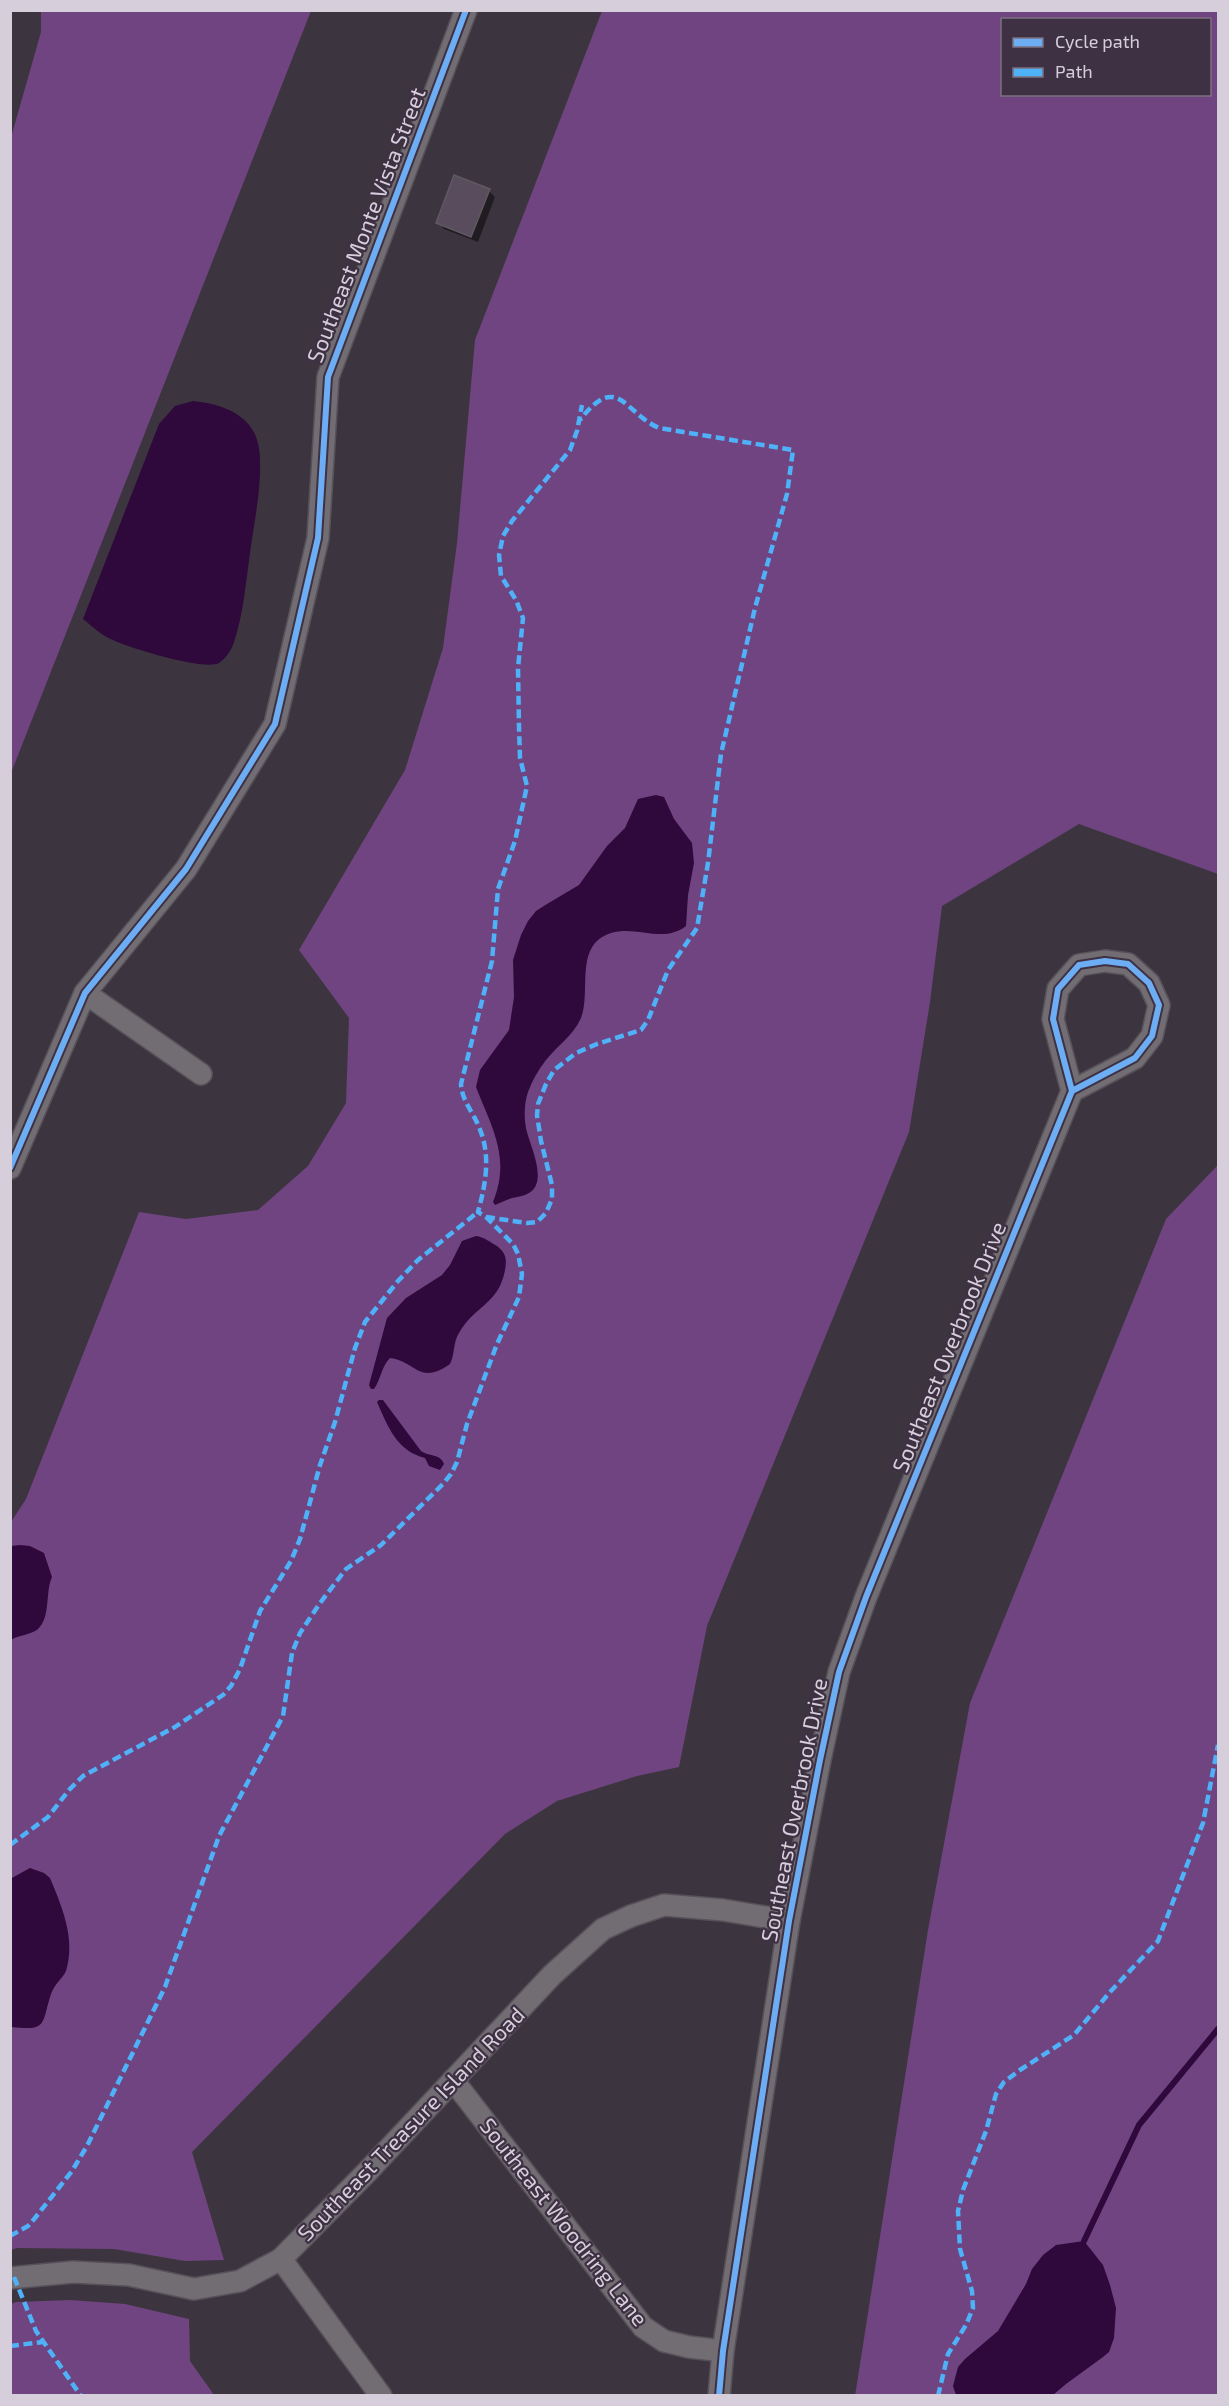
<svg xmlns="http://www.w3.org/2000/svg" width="1229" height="2406" font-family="'Exo 2',sans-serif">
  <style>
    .green { fill: #704481; fill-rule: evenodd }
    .water { fill: #2f083c }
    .shadow { fill: #0007 }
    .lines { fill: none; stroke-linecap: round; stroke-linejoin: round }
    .stream { stroke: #2f083c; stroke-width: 6 }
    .building { fill: #584c5d; stroke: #5f5962; stroke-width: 1.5 }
    .minor-casing { stroke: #57515a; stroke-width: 24 }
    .minor { stroke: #716d72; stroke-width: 21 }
    .quiet { stroke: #4fb1f8; stroke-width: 4.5; stroke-dasharray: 9 4.5; stroke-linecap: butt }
    .cycleway-casing { stroke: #3e3143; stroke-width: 10 }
    .cycleway { stroke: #6dadf4; stroke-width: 6 }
    .labels { text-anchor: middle; stroke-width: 4.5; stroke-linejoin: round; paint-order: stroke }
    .street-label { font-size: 22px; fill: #d6ceda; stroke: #3e3143 }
  </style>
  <rect width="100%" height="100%" fill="#3c353f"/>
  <!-- green -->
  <g class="green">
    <path d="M41,11H311L11,773L10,141L41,32Z"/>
    <path d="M602,11H1218V874L1079,824L942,906L930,1002L909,1132L707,1626L679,1767L637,1776L557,1801L505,1834L192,2152L224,2260L185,2261L114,2249L17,2248L11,2250V1522L26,1499L139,1212L186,1219L258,1210L308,1166L346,1103L349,1018L299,950L405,770L443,648L457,543L475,340ZM1002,20H1210V94H1002Z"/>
    <path d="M1218,1165V2395L855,2396L928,1930L970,1703L1166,1219Z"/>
    <path d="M70,2300L125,2304L189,2319L190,2361L214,2395H11V2304L16,2302Z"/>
  </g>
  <!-- water -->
  <g class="water">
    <path d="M193,401C214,403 240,410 252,429C258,438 260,450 260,460C261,489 255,518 251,546C246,579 244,614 233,645C230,652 225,659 219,663C205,671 129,648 113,640C102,636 92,626 83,619L159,424L175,406Z"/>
    <path d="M656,795L664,797L674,819L692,843L694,863L688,895L686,926C663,944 637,925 611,933C573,945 592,992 581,1018C573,1036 557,1046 546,1060C538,1070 532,1081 528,1092C524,1104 524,1117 526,1128C529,1144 549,1181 529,1193C524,1196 517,1197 512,1198C506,1200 500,1203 495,1205L493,1202C511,1158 492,1128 476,1087L480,1070L509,1030L514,997L513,960L521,935L528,921L536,911L547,904L579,885L607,846L625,828L638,799Z"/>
    <path d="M476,1236C484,1237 490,1242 497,1246C506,1253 507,1259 505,1270C499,1304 474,1306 459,1333C453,1342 455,1354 450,1364C419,1386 416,1361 390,1358C381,1367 381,1379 374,1389H371L369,1385L387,1318L406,1298L442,1275L450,1265L462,1241Z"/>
    <path d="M379,1400H383L421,1451C429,1457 440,1453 444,1464L440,1470L429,1466L425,1458C397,1451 388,1427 377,1402Z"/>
    <path d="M20,1545L30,1546L44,1553L52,1577C45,1592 51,1617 38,1629C31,1635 18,1635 11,1640V1546Z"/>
    <path d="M30,1868L44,1873L50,1878C62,1907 76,1939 66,1971C63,1978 55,1983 51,1994C41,2025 48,2031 11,2027L10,1879Z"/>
    <path d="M1084,2241L1103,2265L1110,2285L1116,2308L1114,2338L1109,2352L1103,2357L1066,2384L1053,2395H956L953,2386L958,2367L965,2359L998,2331L1026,2284L1032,2269L1043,2255L1056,2245Z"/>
  </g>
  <!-- shadow -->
  <path class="shadow" d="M489,191L495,197L478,242L444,229L438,222Z"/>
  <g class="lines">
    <!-- stream -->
    <path class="stream" d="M1084,2241L1139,2125L1218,2029"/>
  </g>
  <!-- building -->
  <path class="building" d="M454,175L490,189L471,237L436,223Z"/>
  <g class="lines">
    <defs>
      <g id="minor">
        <path d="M85,993L201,1074"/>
        <path d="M10,1168L85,993L186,869L275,724L318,538L328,377L466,10"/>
        <path d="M453,2080L643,2327L664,2341L689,2347L723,2351"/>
        <path d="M281,2259L381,2396"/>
        <path d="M10,2278L73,2272L129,2275L194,2289L240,2281L281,2259L368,2171L552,1975L603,1929L631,1916L664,1905L723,1910L789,1921"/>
        <path d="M719,2396L723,2351L789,1921L820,1760L839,1672L866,1597L1072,1091L1053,1019L1058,989L1079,965L1105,961L1128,964L1149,983L1159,1005L1152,1036L1135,1058L1072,1091"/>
      </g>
    </defs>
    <!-- minor casing -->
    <use href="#minor" class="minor-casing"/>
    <!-- minor -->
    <use href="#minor" class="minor"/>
    <!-- quiet -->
    <g class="quiet">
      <path d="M486,1217L527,1223L537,1222L546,1213L552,1199V1185L541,1141L537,1115L538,1104L546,1084L554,1070L576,1053L597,1044L641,1030L648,1020L668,970L697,928L708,863L721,754L755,608L787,494L793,450L659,428C624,413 618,371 580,420"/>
      <path d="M10,1845L48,1817L69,1790L83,1776L175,1727L223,1695L231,1686L240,1669L260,1611L291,1561L300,1539L320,1465L335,1422L355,1348L365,1322L398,1281L418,1260L478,1212"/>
      <path d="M10,2236L28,2226L35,2218L72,2171L87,2146L165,1987L219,1836L283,1716L292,1653L300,1633L320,1603L346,1569L381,1545L443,1484L451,1474L457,1462L467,1424L497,1344L519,1297L522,1274L518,1254L513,1244L486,1217L478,1212C486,1183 491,1155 479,1127C473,1112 462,1101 461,1084L492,961L498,889L515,841L527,786L520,758L519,727L518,668L523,618L516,600L501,576L499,555L503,536L512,521L570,450L577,431L582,405"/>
      <path d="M14,2277L36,2331L81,2396"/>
      <path d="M10,2346L43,2342"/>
      <path d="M938,2396L948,2354L966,2325L973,2308L972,2291L960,2249L958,2211L963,2190L986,2131L996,2094L1004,2082L1020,2070L1074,2035L1110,1992L1158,1941L1203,1823L1218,1745"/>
    </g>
    <defs>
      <g id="cycleway">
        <path d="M10,1168L85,993L186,869L275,724L318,538L328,377L466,10"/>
        <path d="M719,2396L723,2351L789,1921L820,1760L839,1672L866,1597L1072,1091L1053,1019L1058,989L1079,965L1105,961L1128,964L1149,983L1159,1005L1152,1036L1135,1058L1072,1091"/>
      </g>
    </defs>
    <!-- cycleway casing -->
    <use href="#cycleway" class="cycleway-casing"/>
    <!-- cycleway -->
    <use href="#cycleway" class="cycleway"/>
  </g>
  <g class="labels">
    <!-- street labels -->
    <g class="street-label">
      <text transform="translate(366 225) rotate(-69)" y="8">Southeast Monte Vista Street</text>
      <text transform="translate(949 1347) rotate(-68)" y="8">Southeast Overbrook Drive</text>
      <text transform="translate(794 1810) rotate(-79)" y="8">Southeast Overbrook Drive</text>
      <text transform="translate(411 2124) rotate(-46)" y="8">Southeast Treasure Island Road</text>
      <text transform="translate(564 2222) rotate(52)" y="8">Southeast Woodring Lane</text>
    </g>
  </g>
  <!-- border -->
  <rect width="1229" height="2406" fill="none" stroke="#d6ceda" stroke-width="24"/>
  <!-- legend -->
  <rect x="1001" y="18" width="210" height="78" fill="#3e3143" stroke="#7b707f" stroke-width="1.5"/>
  <rect x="1013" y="38" width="30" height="9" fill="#6dadf4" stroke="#7b707f" stroke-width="1.5"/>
  <text x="1055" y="48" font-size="18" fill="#d6ceda">Cycle path</text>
  <rect x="1013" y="68" width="30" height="9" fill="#4fb1f8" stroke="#7b707f" stroke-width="1.5"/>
  <text x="1055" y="78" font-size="18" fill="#d6ceda">Path</text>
</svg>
